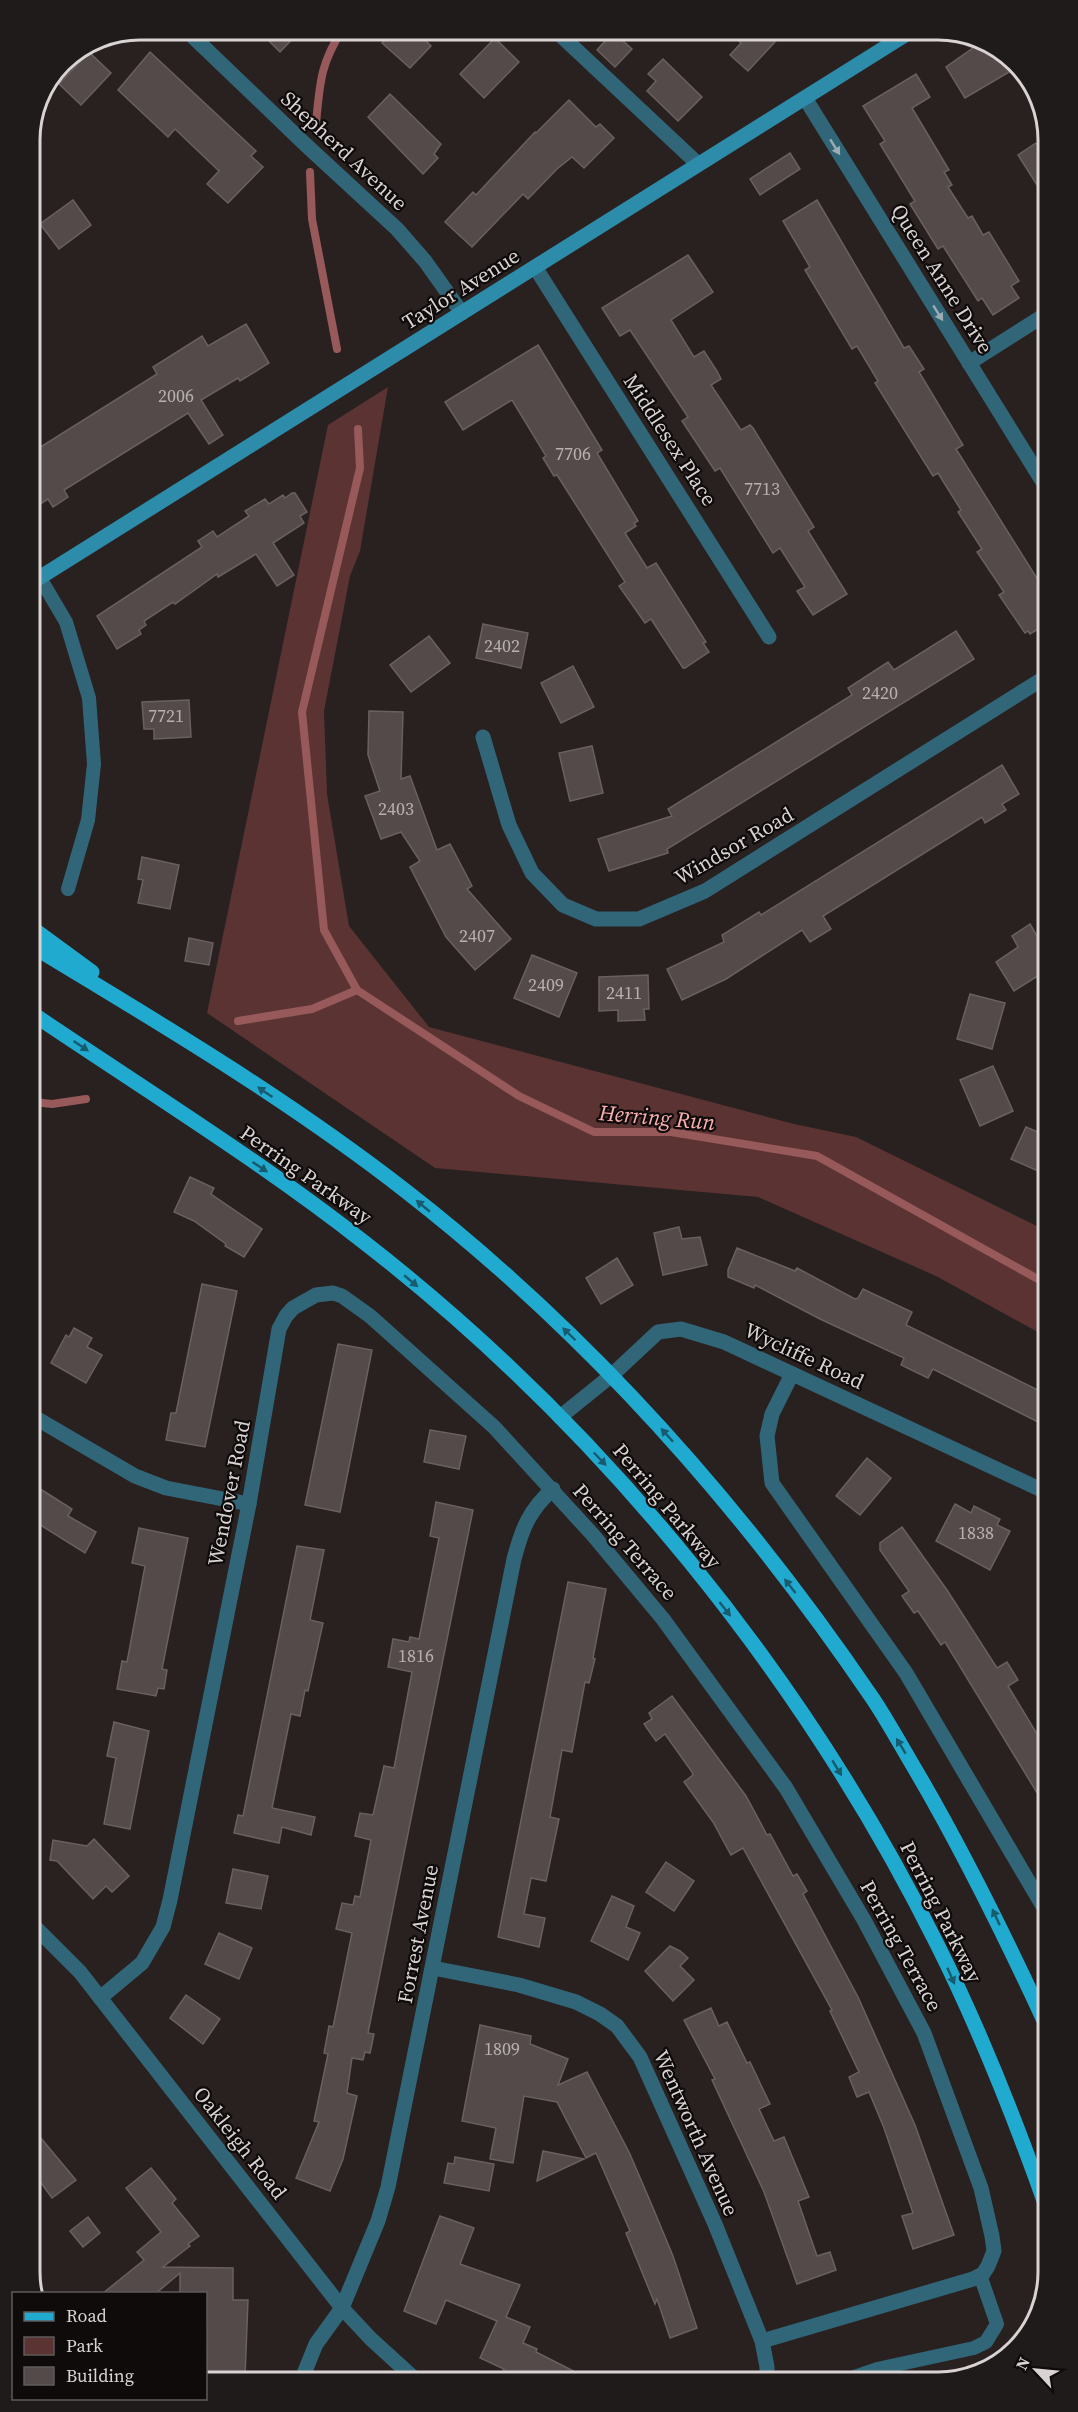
<svg xmlns="http://www.w3.org/2000/svg" width="1078" height="2412" font-family="'Source Serif 4',serif">
  <style>
    .green { fill: #5b3333 }
    .lines { fill: none; stroke-linecap: round; stroke-linejoin: round }
    .stream { stroke: #97595a; stroke-width: 8 }
    .building { fill: #534a49; stroke: #69605f; stroke-width: 1.5 }
    .service { stroke: #316679; stroke-width: 14 }
    .minor { stroke: #316679; stroke-width: 15 }
    .tertiary { stroke: #316679; stroke-width: 15 }
    .secondary { stroke: #2d8caa; stroke-width: 15 }
    .primary { stroke: #21aad0; stroke-width: 15 }
    .oneway { fill: #9eadb4 }
    .oneway2 { fill: #185a6e }
    .labels { text-anchor: middle; stroke-width: 4.5; stroke-linejoin: round; paint-order: stroke }
    .number-label { font-size: 18px; fill: #b8b1b0 }
    .street-label { font-size: 21px; fill: #d9d3d3; stroke: #0f0b0b }
    .water-label { font-size: 22px; font-style: italic; fill: #fcb0af; stroke: #0f0b0b }
    .rim { fill: none; stroke: #d9d3d3; stroke-width: 3 }
  </style>
  <rect width="100%" height="100%" fill="#292020"/>
  <!-- green -->
  <path class="green" d="M388,387L360,551L350,576L324,711L327,794L349,926L429,1027L794,1124L856,1137L1045,1230V1336L936,1276L758,1197L435,1168L207,1013L328,425Z"/>
  <g class="lines">
    <!-- stream -->
    <g class="stream">
      <path d="M316,123C320,83 320,65 342,30"/>
      <path d="M310,172L312,219L337,349"/>
      <path d="M358,429L360,468L302,712L324,930L357,990L519,1096L594,1132H671L817,1156L1045,1283"/>
      <path d="M238,1021L312,1009L357,990"/>
      <path d="M33,1102L52,1104L86,1099"/>
    </g>
  </g>
  <!-- building -->
  <g class="building">
    <path d="M258,30H301L280,52Z"/>
    <path d="M393,30H432L424,39L431,46L410,68L382,43Z"/>
    <path d="M727,30H786L748,71L730,55L741,43Z"/>
    <path d="M613,32L632,49L615,67L597,50Z"/>
    <path d="M495,38L519,62L484,98L460,74Z"/>
    <path d="M980,43L1005,53L1016,68L965,98L946,67Z"/>
    <path d="M89,52L111,73L81,105L59,84Z"/>
    <path d="M150,52L256,151L251,156L263,167L228,203L207,184L219,171L175,129L168,137L118,90Z"/>
    <path d="M663,59L702,97L678,121L647,91L656,81L648,74Z"/>
    <path d="M916,74L930,97L912,108L949,170L944,172L952,185L948,187L968,218L972,216L983,235L989,232L1019,281L1011,286L1019,298L993,315L982,298L978,301L943,246L938,249L910,204L915,201L880,144L885,141L863,106Z"/>
    <path d="M390,94L441,144L434,154L438,158L423,174L368,117Z"/>
    <path d="M569,100L596,127L600,124L614,138L584,168L572,157L557,169L528,199L523,194L472,247L445,222L473,192L476,195L535,132L536,133Z"/>
    <path d="M1036,143L1042,154V193L1018,155Z"/>
    <path d="M790,153L800,169L760,195L750,179Z"/>
    <path d="M73,200L91,225L59,249L40,224Z"/>
    <path d="M817,200L904,348L909,346L924,369L919,372L963,445L956,449L1043,588V626L1030,634L1028,631L1025,633L999,595L1004,592L977,552L982,549L958,512L961,510L938,473L933,476L875,383L878,381L857,346L852,349L805,270L810,267L783,221Z"/>
    <path d="M688,255L713,292L671,320L694,357L704,351L717,371L721,379L711,385L741,430L750,425L753,428L814,527L808,531L847,594L813,615L797,591L805,587L780,548L773,553L720,468L715,471L682,421L688,417L630,330L620,336L602,308Z"/>
    <path d="M246,324L269,363L240,381L238,378L201,400L223,435L209,444L188,413L64,490L68,497L53,507L48,499L31,510V453L157,374L153,367L202,336L208,346Z"/>
    <path d="M538,345L602,450L597,453L638,521L634,523L636,526L625,533L647,568L656,563L706,642L703,643L709,652L685,668H683L651,619L645,623L619,586L625,582L557,475L554,476L543,458L546,456L512,400L463,430L445,402Z"/>
    <path d="M292,493H295L307,512L300,516L304,523L273,543L294,575L277,586L256,554L218,577L217,574L175,604L173,602L144,621L146,625L139,630L141,634L117,649L97,616L202,547L198,541L213,531L217,537L249,516L245,511L265,499L269,504L283,495L285,498Z"/>
    <path d="M483,624L528,633L521,668L476,658Z"/>
    <path d="M956,631L974,659L667,849L668,853L609,871L598,839L672,816L668,809L852,695L848,688L888,662L894,670Z"/>
    <path d="M429,636L450,663L411,692L390,665Z"/>
    <path d="M573,666L594,707L561,723L541,683Z"/>
    <path d="M189,700L191,737L154,739V729H144L142,702Z"/>
    <path d="M369,711L403,712L401,779L410,776L437,850L450,844L472,886L467,889L511,939L475,970L446,937L410,867L420,861L401,832L381,839L365,796L380,791L368,755Z"/>
    <path d="M592,746L603,793L570,801L559,753Z"/>
    <path d="M1002,765L1019,794L1002,804L1006,810L985,823L982,817L823,916L831,929L810,942L802,930L726,979L682,1000L667,969L724,942L722,935L759,912L761,915Z"/>
    <path d="M142,857L179,865L170,909L138,903L143,880L138,879Z"/>
    <path d="M1030,924L1044,948V972L1014,991L996,962L1018,947L1012,936Z"/>
    <path d="M189,938L213,943L209,965L185,961Z"/>
    <path d="M532,955L577,973L559,1017L514,998Z"/>
    <path d="M648,975L649,1009H644L645,1020L618,1021V1010L599,1011V977Z"/>
    <path d="M970,994L1005,1003L992,1049L957,1039Z"/>
    <path d="M993,1066L1013,1111L980,1126L960,1080Z"/>
    <path d="M1026,1127L1045,1135V1174L1011,1159Z"/>
    <path d="M190,1177L214,1188L211,1194L262,1229L244,1257L225,1246L226,1244L194,1221L174,1212Z"/>
    <path d="M679,1227L682,1239L700,1237L707,1265L663,1275L654,1233Z"/>
    <path d="M737,1248L795,1271L797,1268L855,1299L858,1298L863,1289L912,1312L906,1325L1046,1394V1426L933,1369L928,1378L901,1365L904,1358L820,1319L755,1285L754,1288L728,1277V1270Z"/>
    <path d="M617,1258L633,1285L601,1304L586,1278Z"/>
    <path d="M202,1284L237,1291L205,1447L166,1440L171,1413H176Z"/>
    <path d="M74,1328L92,1338L87,1347L102,1355L86,1383L51,1363L66,1335L69,1337Z"/>
    <path d="M338,1344L372,1350L340,1512L305,1505Z"/>
    <path d="M430,1430L466,1436L459,1469L424,1462Z"/>
    <path d="M867,1458L891,1478L860,1515L836,1496Z"/>
    <path d="M34,1485L72,1509L68,1516L96,1532L85,1553L34,1521Z"/>
    <path d="M436,1502L473,1510L368,2033L374,2034L370,2053L365,2052L363,2060L352,2058L347,2093L357,2096L343,2159L330,2191L296,2178L319,2122L314,2121L328,2054L324,2053L329,2026L333,2027L352,1933L336,1929L342,1903L353,1905L355,1896L360,1897L371,1840L355,1836L360,1813L373,1815L384,1766L394,1768L412,1672L388,1667L393,1639L409,1642L410,1637L419,1639L439,1538L430,1536Z"/>
    <path d="M955,1504L971,1513L974,1506L1000,1519L997,1525L1010,1531L990,1570L936,1541Z"/>
    <path d="M902,1527L947,1590L997,1668L1007,1662L1018,1680L1008,1686L1037,1734L1047,1728V1809L945,1642L941,1645L918,1611L914,1613L902,1596L909,1591L880,1550V1543Z"/>
    <path d="M139,1528L188,1538L162,1669L167,1670L164,1689L158,1688L156,1696L117,1689L122,1661L127,1662L145,1566L132,1563Z"/>
    <path d="M297,1546L324,1550L310,1620L323,1623L308,1691L305,1690L300,1716L291,1714L272,1808L315,1817L311,1835L282,1827L279,1843L234,1833L238,1815L243,1816Z"/>
    <path d="M568,1582L606,1589L593,1658L595,1659L589,1683L585,1682L572,1752L562,1750L550,1817L559,1819L546,1881L531,1878L524,1914L545,1918L539,1947L498,1937Z"/>
    <path d="M672,1696L746,1796L767,1835L770,1834L793,1876L797,1874L807,1891L803,1894L858,1997L915,2125L954,2235L913,2249L902,2216L913,2213L884,2128L869,2092L857,2097L849,2077L859,2072L830,2011L832,2010L743,1848L731,1855L713,1822L684,1782L693,1775L692,1772L665,1734L656,1741L644,1724L652,1719L649,1713Z"/>
    <path d="M114,1722L149,1731L130,1829L104,1824L116,1758L107,1756Z"/>
    <path d="M94,1839L129,1876L112,1892L106,1886L93,1899L57,1861L50,1860L53,1840L87,1846Z"/>
    <path d="M666,1862L694,1881L674,1911L646,1892Z"/>
    <path d="M233,1869L268,1876L261,1909L226,1903Z"/>
    <path d="M612,1896L634,1906L626,1927L640,1933L628,1960L591,1941Z"/>
    <path d="M219,1933L252,1948L239,1979L205,1964Z"/>
    <path d="M670,1946L680,1951L688,1958L680,1966L694,1980L673,2001L645,1971Z"/>
    <path d="M186,1995L220,2019L203,2044L170,2018Z"/>
    <path d="M711,2008L719,2026L727,2022L747,2063L750,2062L770,2104L759,2109L774,2141L784,2137L809,2197L798,2201L817,2256L830,2252L836,2270L797,2284L764,2192L712,2080L715,2079L684,2020Z"/>
    <path d="M480,2025L531,2036L530,2044L568,2059L558,2085L587,2072L629,2152L651,2203L673,2256L697,2328L670,2338L657,2299L655,2304L626,2233L630,2231L596,2153L586,2158L557,2102L524,2096L513,2163L490,2159L496,2128L462,2121Z"/>
    <path d="M35,2131L76,2180L52,2198L36,2176Z"/>
    <path d="M543,2151L584,2159L537,2181Z"/>
    <path d="M455,2157L494,2164L489,2191L444,2183L448,2163L454,2164Z"/>
    <path d="M151,2168L176,2199L172,2203L199,2236L188,2244L190,2246L163,2267L233,2268V2300H248L245,2377L207,2376L206,2294H180V2273L155,2294H102L144,2260L137,2252L161,2232L126,2188Z"/>
    <path d="M440,2216L474,2228L460,2264L520,2285L506,2317L530,2327L523,2343L537,2349L536,2352L589,2379H499L504,2369L480,2358L497,2321L446,2300L436,2324L404,2311Z"/>
    <path d="M88,2217L100,2233L83,2247L70,2231Z"/>
  </g>
  <g class="lines">
    <!-- service -->
    <g class="service">
      <path d="M40,578L66,622L89,698L94,764L88,820L68,889"/>
      <path d="M854,2377L877,2369L974,2348L986,2342L997,2324L980,2275"/>
    </g>
    <!-- minor -->
    <g class="minor">
      <path d="M186,30L307,146L397,229L425,261L462,313"/>
      <path d="M555,30L698,164"/>
      <path d="M805,98L1043,482"/>
      <path d="M535,267L769,637"/>
      <path d="M969,363L1043,316"/>
      <path d="M31,564L40,578"/>
      <path d="M483,737L509,825L532,873L563,905L596,919H639L705,891L1044,678"/>
      <path d="M792,1374L772,1414L767,1436L772,1483L906,1673L1047,1913"/>
      <path d="M34,1417L135,1476L166,1488L249,1504"/>
      <path d="M560,1417L612,1375L658,1332L681,1329L724,1342L1046,1492"/>
      <path d="M433,1968L519,1985L576,2002L600,2014L617,2026L640,2057L715,2224L762,2341L767,2367V2377"/>
      <path d="M100,1998L142,1963L163,1927L170,1900L249,1504L279,1329L286,1316L293,1308L316,1295L333,1293L342,1296L370,1316L494,1427L593,1535L663,1619L786,1788L864,1920L924,2033L981,2188L992,2236L994,2251L988,2266L983,2274L973,2279L762,2341"/>
      <path d="M301,2381L316,2344L342,2308L378,2221L388,2187L514,1559C522,1529 529,1510 553,1489"/>
    </g>
    <!-- tertiary -->
    <path class="tertiary" d="M35,1927L80,1972L342,2308L371,2339L416,2380"/>
    <!-- secondary -->
    <path class="secondary" d="M31,583L913,30"/>
    <!-- primary -->
    <g class="primary">
      <path d="M32,928L92,972"/>
      <path d="M32,946C160,1023 289,1100 407,1192C588,1333 744,1509 873,1699C887,1720 899,1742 912,1764C963,1850 1005,1936 1047,2027"/>
      <path d="M33,1014C144,1089 259,1160 365,1243C602,1427 803,1675 937,1944C980,2030 1016,2121 1048,2212"/>
    </g>
  </g>
  <!-- one-way arrows -->
  <defs><path id="oneway-solid" d="M-6-.8H1V-3.2L6.5 0L1 3.2V.8H-6Z" transform="scale(1.5)"/></defs>
  <g class="oneway">
    <use href="#oneway-solid" transform="translate(835 147) rotate(58)"/>
    <use href="#oneway-solid" transform="translate(938 313) rotate(58)"/>
  </g>
  <g class="oneway2">
    <use href="#oneway-solid" transform="translate(81 1046) rotate(34)"/>
    <use href="#oneway-solid" transform="translate(265 1092) rotate(-146)"/>
    <use href="#oneway-solid" transform="translate(260 1167) rotate(34)"/>
    <use href="#oneway-solid" transform="translate(423 1206) rotate(-140)"/>
    <use href="#oneway-solid" transform="translate(411 1281) rotate(40)"/>
    <use href="#oneway-solid" transform="translate(569 1334) rotate(-136)"/>
    <use href="#oneway-solid" transform="translate(667 1435) rotate(-132)"/>
    <use href="#oneway-solid" transform="translate(600 1459) rotate(46)"/>
    <use href="#oneway-solid" transform="translate(790 1586) rotate(-128)"/>
    <use href="#oneway-solid" transform="translate(725 1609) rotate(52)"/>
    <use href="#oneway-solid" transform="translate(901 1746) rotate(-121)"/>
    <use href="#oneway-solid" transform="translate(837 1768) rotate(59)"/>
    <use href="#oneway-solid" transform="translate(996 1917) rotate(-115)"/>
    <use href="#oneway-solid" transform="translate(951 1976) rotate(66)"/>
  </g>
  <g class="labels">
    <!-- number labels -->
    <g class="number-label">
      <text x="176" y="402">2006</text>
      <text x="573" y="460">7706</text>
      <text x="762" y="495">7713</text>
      <text x="502" y="652">2402</text>
      <text x="880" y="699">2420</text>
      <text x="166" y="722">7721</text>
      <text x="396" y="815">2403</text>
      <text x="477" y="942">2407</text>
      <text x="546" y="991">2409</text>
      <text x="624" y="999">2411</text>
      <text x="976" y="1539">1838</text>
      <text x="416" y="1662">1816</text>
      <text x="502" y="2055">1809</text>
    </g>
    <!-- street labels -->
    <g class="street-label">
      <text transform="translate(344 151) rotate(43)" y="7">Shepherd Avenue</text>
      <text transform="translate(942 279) rotate(58)" y="7">Queen Anne Drive</text>
      <text transform="translate(461 289) rotate(-32)" y="7">Taylor Avenue</text>
      <text transform="translate(670 440) rotate(57)" y="7">Middlesex Place</text>
      <text transform="translate(734 846) rotate(-30)" y="7">Windsor Road</text>
      <text transform="translate(306 1175) rotate(35)" y="7">Perring Parkway</text>
      <text transform="translate(804 1356) rotate(25)" y="7">Wycliffe Road</text>
      <text transform="translate(229 1493) rotate(-79)" y="7">Wendover Road</text>
      <text transform="translate(667 1506) rotate(50)" y="7">Perring Parkway</text>
      <text transform="translate(625 1542) rotate(49)" y="7">Perring Terrace</text>
      <text transform="translate(941 1912) rotate(63)" y="7">Perring Parkway</text>
      <text transform="translate(418 1934) rotate(-79)" y="7">Forrest Avenue</text>
      <text transform="translate(901 1946) rotate(61)" y="7">Perring Terrace</text>
      <text transform="translate(696 2133) rotate(66)" y="7">Wentworth Avenue</text>
      <text transform="translate(240 2143) rotate(52)" y="7">Oakleigh Road</text>
    </g>
    <!-- water labels -->
    <g class="water-label">
      <text transform="translate(657 1117) rotate(5)" y="8">Herring Run</text>
    </g>
  </g>
  <!-- crop -->
  <path d="M0 0H1078V2412H0ZM140 40H938A100 100 0 0 1 1038 140V2272A100 100 0 0 1 938 2372H140A100 100 0 0 1 40 2272V140A100 100 0 0 1 140 40Z" fill="#1f1b1b" fill-rule="evenodd"/>
  <path class="rim" d="M140 40H938A100 100 0 0 1 1038 140V2272A100 100 0 0 1 938 2372H140A100 100 0 0 1 40 2272V140A100 100 0 0 1 140 40Z"/>
  <!-- legend -->
  <rect x="12" y="2292" width="195" height="108" fill="#0f0b0b" stroke="#605b5b" stroke-width="1.5"/>
  <rect x="24" y="2312" width="30" height="9" fill="#21aad0" stroke="#605b5b" stroke-width="1.5"/>
  <text x="66" y="2322" font-size="18" fill="#d9d3d3">Road</text>
  <rect x="24" y="2337" width="30" height="18" fill="#5b3333" stroke="#605b5b" stroke-width="1.5"/>
  <text x="66" y="2352" font-size="18" fill="#d9d3d3">Park</text>
  <rect x="24" y="2367" width="30" height="18" fill="#534a49" stroke="#605b5b" stroke-width="1.5"/>
  <text x="66" y="2382" font-size="18" fill="#d9d3d3">Building</text>
  <!-- north arrow -->
  <g transform="translate(1036 2370) rotate(296)" stroke="#0f0b0b" stroke-width="4.5" paint-order="stroke">
  <path d="M0-4.5L10 22L0 15L-10 22Z" fill="#d9d3d3"/>
  <text y="-9" font-size="16" font-weight="bold" text-anchor="middle" fill="#d9d3d3">N</text>
  </g>
</svg>
